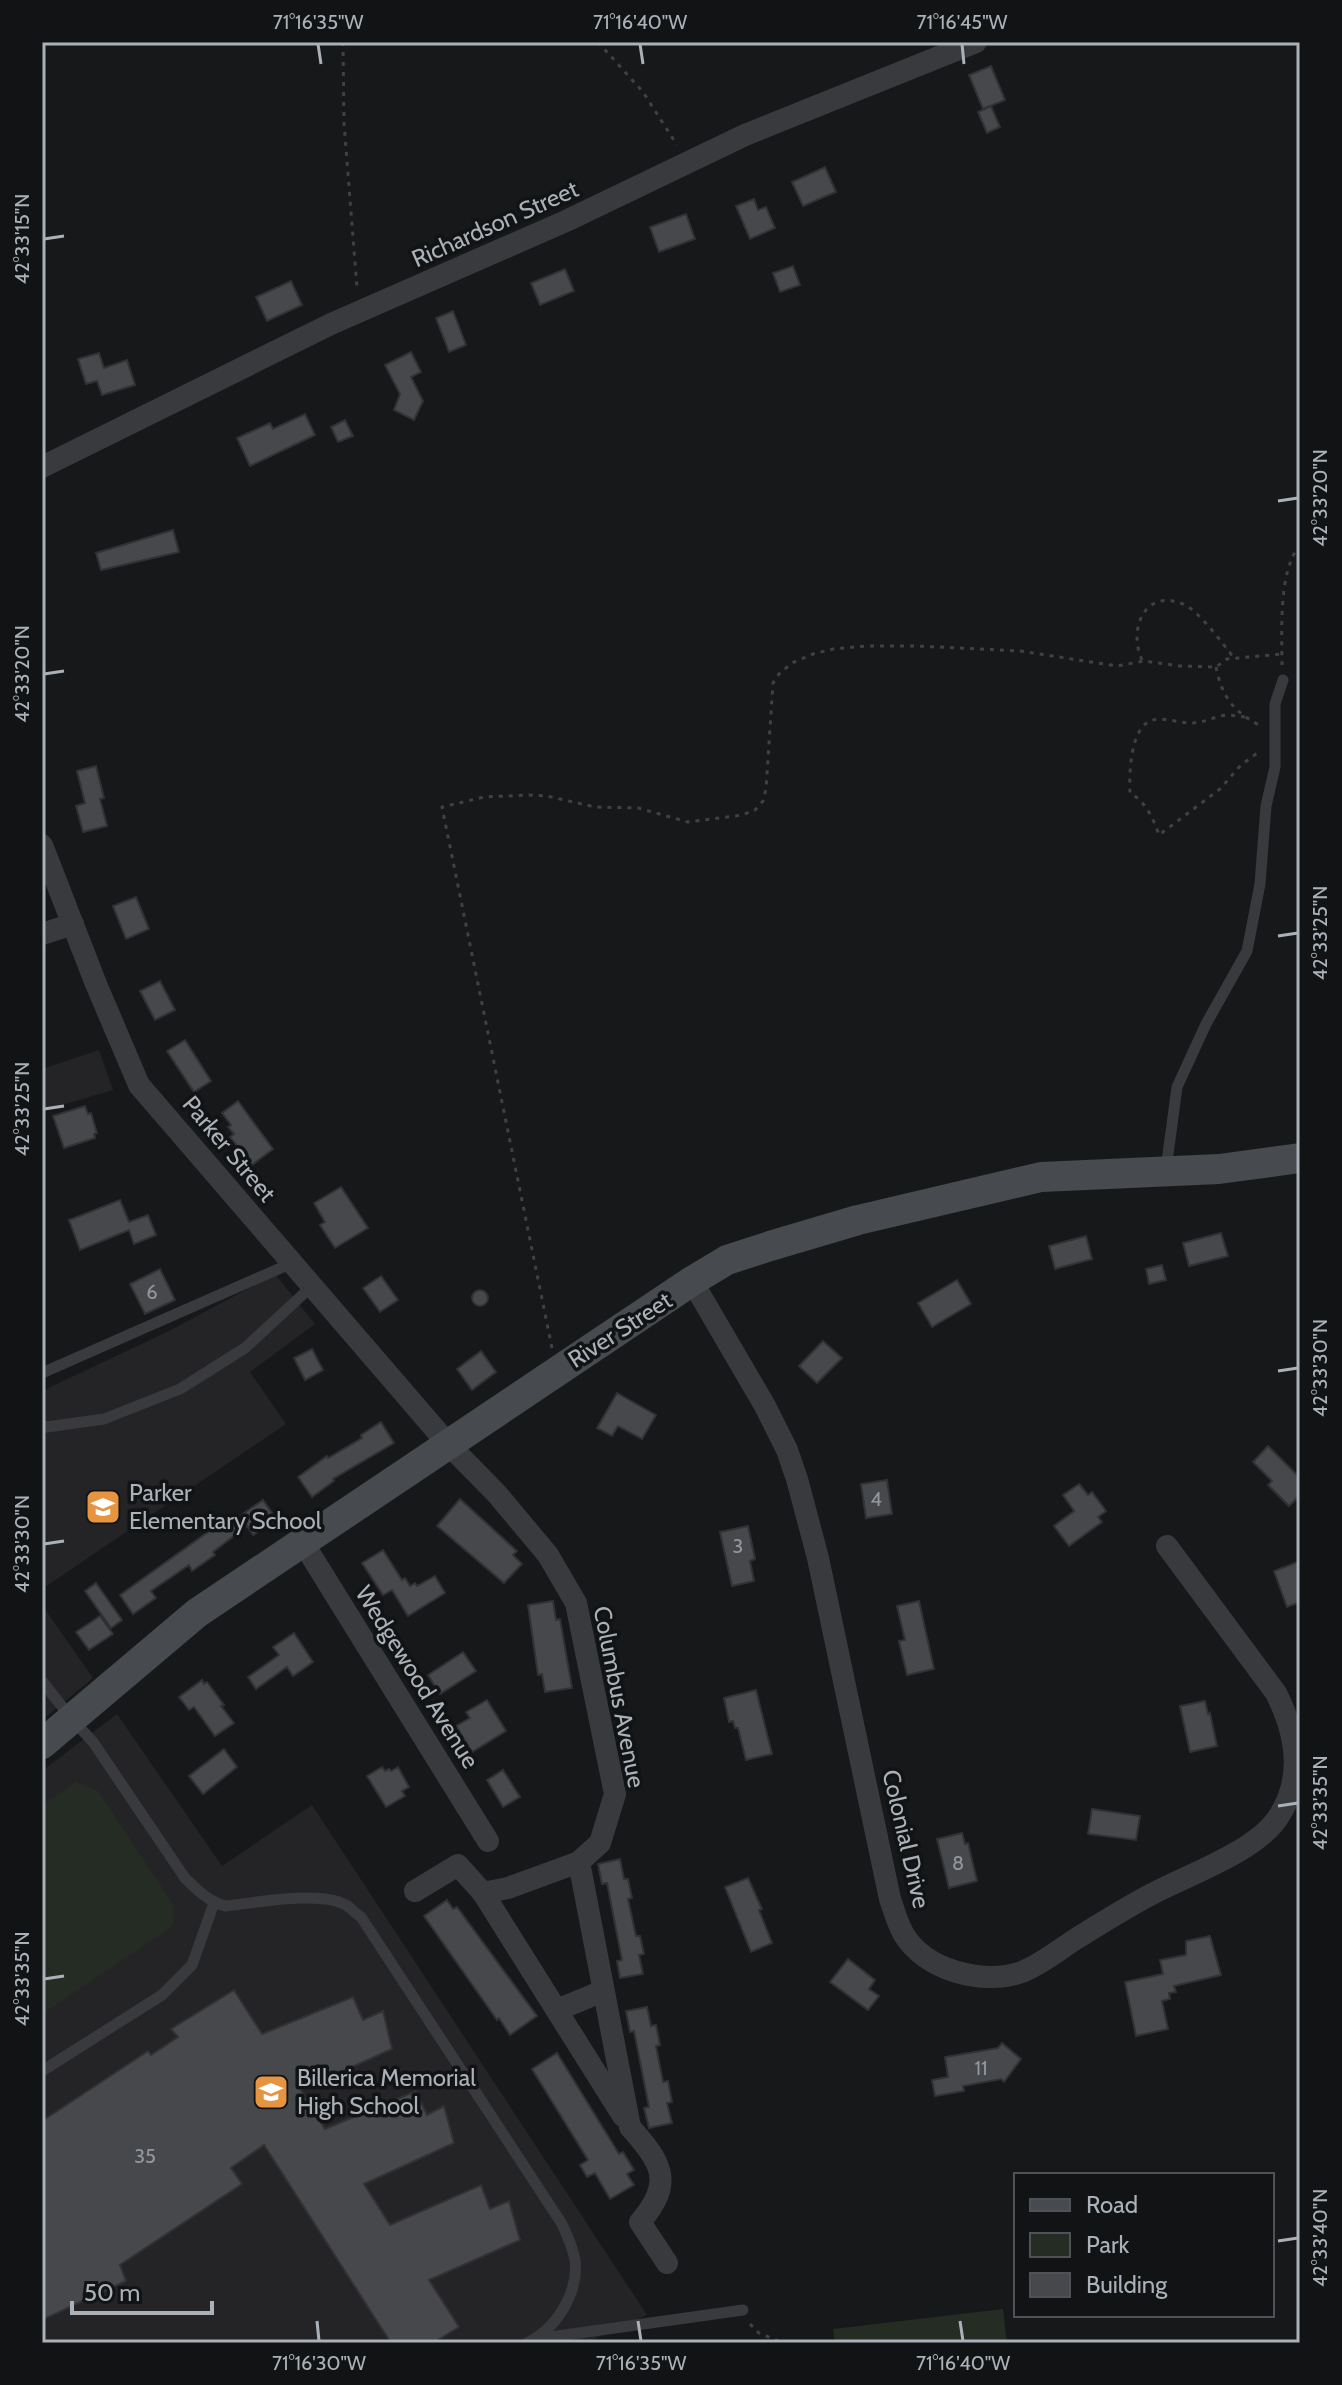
<svg xmlns="http://www.w3.org/2000/svg" width="1342" height="2385" font-family="Cabin,sans-serif">
  <style>
    .built { fill: #242426 }
    .green { fill: #242c24 }
    .building { fill: #47484c; stroke: #323235; stroke-width: 2 }
    .lines { fill: none; stroke-linecap: round; stroke-linejoin: round }
    .path { stroke: #3f4245; stroke-width: 3; stroke-dasharray: 4 6; stroke-linecap: butt }
    .lane { stroke: #393a3e; stroke-width: 11 }
    .street { stroke: #393a3e; stroke-width: 22 }
    .secondary { stroke: #474a4e; stroke-width: 30 }
    .ticks { fill: none; stroke: #aab1b8; stroke-width: 3 }
    .labels { text-anchor: middle; stroke-width: 7; stroke-linejoin: round; paint-order: stroke }
    .number-label { font-size: 20px; fill: #91979d }
    .street-label { font-size: 24px; fill: #aab1b8; stroke: #121314 }
    .poi-label { font-size: 24px; fill: #aab1b8; stroke: #121314; text-anchor: start }
    .neatline { fill: none; stroke: #aab1b8; stroke-width: 3 }
    .ticks-label { font-size: 20px; text-anchor: middle; fill: #aab1b8 }
  </style>
  <rect width="100%" height="100%" fill="#171819"/>
  <!-- built -->
  <g class="built">
    <path d="M99,1050L113,1090L42,1111V1069Z"/>
    <path d="M275,1274L315,1324L250,1372L286,1424L42,1589V1391L171,1330Z"/>
    <path d="M42,1605L93,1678L42,1720Z"/>
    <path d="M117,1714L222,1866L312,1805L647,2315L585,2343H42V1771Z"/>
  </g>
  <!-- green -->
  <g class="green">
    <path d="M76,1782L98,1791L174,1906L173,1926L42,2014V1805Z"/>
    <path d="M1003,2309L1007,2343H835L833,2329Z"/>
  </g>
  <!-- building -->
  <g class="building">
    <path d="M991,66L1005,100L983,109L969,75Z"/>
    <path d="M991,106L1000,127L987,133L978,112Z"/>
    <path d="M825,167L836,192L803,206L792,182Z"/>
    <path d="M754,199L758,210L766,207L775,228L750,239L736,206Z"/>
    <path d="M686,214L695,239L659,252L650,227Z"/>
    <path d="M793,266L800,285L780,292L773,273Z"/>
    <path d="M565,269L574,291L540,305L531,283Z"/>
    <path d="M291,281L302,305L267,321L256,297Z"/>
    <path d="M453,311L466,345L449,352L436,318Z"/>
    <path d="M411,352L421,372L411,377L423,401L414,420L394,410L400,394L385,365Z"/>
    <path d="M99,353L104,368L127,360L135,385L102,395L97,381L86,384L78,359Z"/>
    <path d="M305,414L315,435L250,466L237,438L270,423L273,429Z"/>
    <path d="M345,420L353,436L338,442L331,427Z"/>
    <path d="M173,530L179,552L101,570L96,553Z"/>
    <path d="M96,766L104,798L100,799L107,826L83,832L76,806L85,803L77,771Z"/>
    <path d="M136,897L149,929L126,939L113,906Z"/>
    <path d="M160,981L175,1010L155,1020L140,991Z"/>
    <path d="M185,1040L211,1081L194,1092L167,1051Z"/>
    <path d="M238,1101L273,1149L252,1165L230,1137L234,1134L228,1127L231,1125L222,1113Z"/>
    <path d="M85,1106L88,1114L91,1113L97,1133L94,1134L95,1138L64,1148L53,1116Z"/>
    <path d="M341,1187L368,1228L335,1248L320,1225L325,1222L314,1203Z"/>
    <path d="M120,1200L129,1222L148,1215L156,1235L134,1244L129,1230L80,1250L69,1220Z"/>
    <path d="M1221,1233L1228,1256L1189,1266L1183,1243Z"/>
    <path d="M1086,1236L1092,1259L1055,1269L1049,1246Z"/>
    <path d="M1162,1265L1166,1280L1149,1284L1146,1269Z"/>
    <path d="M160,1269L175,1300L145,1314L130,1284Z"/>
    <path d="M381,1276L398,1300L380,1312L363,1288Z"/>
    <path d="M957,1280L971,1304L932,1327L918,1303Z"/>
    <circle cx="480" cy="1298" r="8"/>
    <path d="M823,1341L842,1358L817,1383L799,1366Z"/>
    <path d="M312,1349L323,1370L305,1380L294,1358Z"/>
    <path d="M481,1351L496,1372L472,1390L457,1369Z"/>
    <path d="M617,1393L656,1415L642,1439L618,1426L612,1436L597,1428Z"/>
    <path d="M381,1422L394,1443L333,1479L334,1481L312,1497L298,1477L327,1456L328,1458L362,1438L361,1435Z"/>
    <path d="M1268,1446L1300,1478V1495L1289,1506L1268,1485L1272,1481L1253,1462Z"/>
    <path d="M887,1480L892,1514L866,1518L861,1484Z"/>
    <path d="M1079,1484L1088,1495L1092,1492L1106,1511L1098,1517L1102,1522L1069,1546L1054,1526L1074,1511L1063,1495Z"/>
    <path d="M460,1499L517,1551L513,1555L522,1564L504,1583L437,1526Z"/>
    <path d="M263,1500L277,1520L253,1535L247,1526L213,1552L215,1555L192,1571L189,1565L151,1591L156,1598L133,1614L120,1595L215,1527L218,1531Z"/>
    <path d="M748,1526L755,1559L750,1561L754,1581L732,1586L720,1532Z"/>
    <path d="M383,1550L402,1580L405,1578L410,1586L415,1583L417,1586L435,1576L445,1593L408,1616L392,1590L383,1595L362,1563Z"/>
    <path d="M1300,1561V1602L1287,1607L1274,1571Z"/>
    <path d="M96,1583L122,1620L111,1628L85,1591Z"/>
    <path d="M553,1601L556,1620L560,1619L572,1688L545,1692L542,1674L538,1675L528,1605Z"/>
    <path d="M919,1601L934,1669L907,1675L899,1641L905,1640L897,1606Z"/>
    <path d="M100,1616L113,1634L89,1650L76,1632Z"/>
    <path d="M294,1633L313,1662L293,1676L287,1667L256,1689L248,1677L279,1655L273,1647Z"/>
    <path d="M463,1652L476,1671L440,1694L428,1675Z"/>
    <path d="M202,1680L204,1684L207,1682L224,1705L221,1706L234,1723L215,1736L194,1707L189,1710L179,1697Z"/>
    <path d="M756,1690L772,1754L746,1760L738,1728H735L733,1721L729,1722L724,1698Z"/>
    <path d="M487,1700L506,1731L472,1752L456,1726L470,1718L466,1712Z"/>
    <path d="M1205,1701L1208,1714L1210,1713L1217,1746L1190,1752L1180,1706Z"/>
    <path d="M224,1749L237,1767L203,1794L189,1776Z"/>
    <path d="M382,1767L385,1771L389,1769L391,1771L398,1767L409,1787L402,1791L405,1796L386,1807L367,1776Z"/>
    <path d="M503,1770L520,1797L503,1807L487,1780Z"/>
    <path d="M1092,1809L1140,1816L1136,1840L1088,1834Z"/>
    <path d="M962,1833L965,1844L968,1843L977,1881L949,1888L937,1839Z"/>
    <path d="M620,1859L624,1879H628L632,1898L628,1899L636,1936H640L644,1954L639,1955L643,1974L620,1978L617,1961L622,1960L607,1883L602,1884L598,1864Z"/>
    <path d="M748,1878L762,1909L759,1910L772,1943L751,1952L725,1887Z"/>
    <path d="M447,1900L453,1909L457,1907L537,2016L510,2035L499,2018L497,2020L424,1916Z"/>
    <path d="M1210,1936L1221,1975L1174,1986L1176,1992L1169,1993L1170,1999L1162,2001L1168,2029L1136,2036L1125,1982L1163,1974L1160,1960L1186,1955V1941Z"/>
    <path d="M848,1959L875,1980L869,1989L879,1996L868,2010L830,1982Z"/>
    <path d="M234,1990L262,2034L353,1997L363,2020L383,2011L392,2049L301,2090L325,2129L416,2091L427,2115L444,2106L454,2143L364,2184L390,2225L481,2185L490,2209L509,2201L520,2240L429,2280L459,2327L433,2343H391L264,2145L231,2168L242,2184L120,2265L126,2281L42,2320V2121L148,2051L151,2055L178,2037L171,2029Z"/>
    <path d="M647,2007L651,2026L656,2025L660,2045L656,2046L663,2082L668,2081L672,2102L667,2103L672,2123L649,2128L644,2108L649,2107L634,2031L630,2032L626,2011Z"/>
    <path d="M1002,2043L1021,2059L1004,2082L1001,2079L963,2086L964,2091L935,2096L932,2080L948,2077L945,2057L998,2048Z"/>
    <path d="M557,2053L619,2154L623,2152L634,2170L627,2174L634,2185L610,2199L595,2173L587,2177L580,2165L588,2160L532,2069Z"/>
  </g>
  <g class="lines">
    <!-- path -->
    <g class="path">
      <path d="M343,42L344,123L357,288"/>
      <path d="M598,42L643,92L677,145"/>
      <path d="M1142,660C1128,630 1144,588 1183,604C1199,611 1223,644 1234,658"/>
      <path d="M1282,665C1282,632 1278,571 1300,545"/>
      <path d="M1216,667C1222,697 1233,711 1259,725"/>
      <path d="M1245,717C1237,716 1228,714 1220,716C1210,719 1202,723 1190,723C1179,723 1164,717 1153,720C1130,726 1129,774 1130,793C1146,802 1153,818 1159,835L1220,789L1241,765L1260,751"/>
      <path d="M552,1348L442,807L484,797L529,795L547,796L595,807L638,808L688,822L742,815L755,810L763,801L766,789L773,683L779,674L792,663L813,654L833,649L866,646H917L1020,651L1117,666L1144,661L1180,666L1216,667L1227,659L1282,654"/>
      <path d="M750,2324L759,2333L781,2342"/>
    </g>
    <!-- lane -->
    <g class="lane">
      <path d="M1166,1169L1177,1087L1206,1024L1247,951L1260,884L1266,806L1275,767V704L1283,680"/>
      <path d="M42,1373L292,1263"/>
      <path d="M42,1425L47,1427L104,1419L180,1389L245,1348L312,1286"/>
      <path d="M42,1681L71,1718L93,1742L185,1878C197,1890 208,1901 225,1906C256,1903 319,1890 346,1905C351,1908 356,1914 361,1917L562,2224C567,2235 573,2247 575,2260C579,2293 556,2329 527,2343"/>
      <path d="M42,2071L162,1995L192,1965L214,1903"/>
      <path d="M536,2339L743,2310"/>
    </g>
    <!-- street -->
    <g class="street">
      <path d="M42,467L331,324L566,221L745,135L976,42"/>
      <path d="M42,845L96,984L139,1085L448,1444L497,1494L548,1555L576,1603L615,1794L600,1843L579,1862L508,1888L483,1893"/>
      <path d="M42,934L73,924"/>
      <path d="M692,1281L765,1406L787,1450L797,1479L818,1558L890,1899C894,1910 897,1922 903,1933C924,1970 983,1986 1022,1972C1040,1965 1058,1951 1074,1940C1100,1924 1125,1908 1152,1894C1188,1875 1254,1852 1277,1819C1305,1779 1296,1733 1276,1693L1167,1546"/>
      <path d="M302,1541L488,1841"/>
      <path d="M579,1862L630,2127C661,2162 675,2182 640,2222L667,2263"/>
      <path d="M415,1891L458,1865L483,1893L623,2116"/>
      <path d="M557,2010L603,1991"/>
    </g>
    <!-- secondary -->
    <path class="secondary" d="M42,1744L197,1613L692,1281L727,1260L770,1246L858,1220L1041,1177L1219,1169L1300,1158"/>
  </g>
  <!-- ticks -->
  <path class="ticks" d="M318,44L321,64M640,44L643,64M962,44L964,64M44,239L64,236M1278,501L1298,498M44,674L64,671M1278,936L1298,933M44,1109L64,1106M1278,1371L1298,1368M44,1544L64,1541M1278,1806L1298,1803M44,1979L64,1976M1278,2241L1298,2238M317,2321L319,2341M638,2321L641,2341M960,2321L963,2341"/>
  <!-- icons -->
  <defs>
    <symbol id="school-square" viewBox="-11 -11 22 22"><rect x="-9" y="-9" width="18" height="18" rx="4" fill="#e79441" stroke="#121314"/><path d="M0-5L7-2L0 1L-7-2ZM-4 1L0 2.5L4 1V4Q0 6-4 4Z" fill="#fff"/></symbol>
  </defs>
  <g fill-rule="evenodd">
    <use href="#school-square" x="83" y="1487" width="40" height="40"/>
    <use href="#school-square" x="251" y="2072" width="40" height="40"/>
  </g>
  <g class="labels">
    <!-- number labels -->
    <g class="number-label">
      <text x="152" y="1299">6</text>
      <text x="876" y="1506">4</text>
      <text x="738" y="1553">3</text>
      <text x="958" y="1870">8</text>
      <text x="981" y="2075">11</text>
      <text x="145" y="2163">35</text>
    </g>
    <!-- street labels -->
    <g class="street-label">
      <text transform="translate(495 224) rotate(-24)" y="8">Richardson Street</text>
      <text transform="translate(229 1149) rotate(50)" y="8">Parker Street</text>
      <text transform="translate(620 1330) rotate(-33)" y="8">River Street</text>
      <text transform="translate(417 1677) rotate(58)" y="8">Wedgewood Avenue</text>
      <text transform="translate(619 1697) rotate(79)" y="8">Columbus Avenue</text>
      <text transform="translate(906 1839) rotate(77)" y="8">Colonial Drive</text>
    </g>
    <!-- poi labels -->
    <g class="poi-label">
      <text x="129" y="1501">Parker<tspan x="129" dy="28">Elementary School</tspan></text>
      <text x="297" y="2086">Billerica Memorial<tspan x="297" dy="28">High School</tspan></text>
    </g>
  </g>
  <!-- border -->
  <rect width="1342" height="2385" fill="none" stroke="#121314" stroke-width="88"/>
  <!-- legend -->
  <rect x="1014" y="2173" width="260" height="144" fill="#121314" stroke="#4f5256" stroke-width="2"/>
  <rect x="1030" y="2199" width="40" height="12" fill="#474a4e" stroke="#4f5256" stroke-width="2"/>
  <text x="1086" y="2213" font-size="24" fill="#aab1b8">Road</text>
  <rect x="1030" y="2233" width="40" height="24" fill="#242c24" stroke="#4f5256" stroke-width="2"/>
  <text x="1086" y="2253" font-size="24" fill="#aab1b8">Park</text>
  <rect x="1030" y="2273" width="40" height="24" fill="#47484c" stroke="#4f5256" stroke-width="2"/>
  <text x="1086" y="2293" font-size="24" fill="#aab1b8">Building</text>
  <!-- scale -->
  <path d="M72 2301v12h140v-12" fill="none" stroke="#aab1b8" stroke-width="4"/>
  <text x="84" y="2301" font-size="24" fill="#aab1b8" stroke="#121314" stroke-width="6" paint-order="stroke">50 m</text>
  <rect x="44" y="44" width="1254" height="2297" class="neatline"/>
  <g class="ticks-label">
    <text x="318" y="29">71°16'35"W</text>
    <text x="640" y="29">71°16'40"W</text>
    <text x="962" y="29">71°16'45"W</text>
    <text transform="translate(22 239) rotate(-90)" y="7">42°33'15"N</text>
    <text transform="translate(1320 498) rotate(-90)" y="7">42°33'20"N</text>
    <text transform="translate(22 674) rotate(-90)" y="7">42°33'20"N</text>
    <text transform="translate(1320 933) rotate(-90)" y="7">42°33'25"N</text>
    <text transform="translate(22 1109) rotate(-90)" y="7">42°33'25"N</text>
    <text transform="translate(1320 1368) rotate(-90)" y="7">42°33'30"N</text>
    <text transform="translate(22 1544) rotate(-90)" y="7">42°33'30"N</text>
    <text transform="translate(1320 1803) rotate(-90)" y="7">42°33'35"N</text>
    <text transform="translate(22 1979) rotate(-90)" y="7">42°33'35"N</text>
    <text transform="translate(1320 2238) rotate(-90)" y="7">42°33'40"N</text>
    <text x="319" y="2370">71°16'30"W</text>
    <text x="641" y="2370">71°16'35"W</text>
    <text x="963" y="2370">71°16'40"W</text>
  </g>
</svg>
